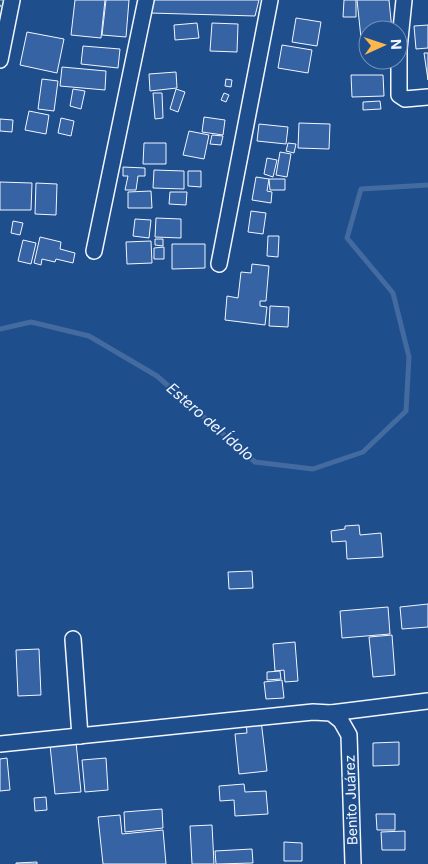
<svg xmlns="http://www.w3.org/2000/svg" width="428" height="864" font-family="Inter,sans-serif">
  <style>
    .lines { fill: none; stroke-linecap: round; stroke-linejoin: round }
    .stream { stroke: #446ba0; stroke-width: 5 }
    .building { fill: #3563a3; stroke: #f2f6ff }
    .minor-casing { stroke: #f2f6ff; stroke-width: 18 }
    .minor { stroke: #1f4e8c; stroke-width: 15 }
    .hedge { stroke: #97c8a6; stroke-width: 4; stroke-dasharray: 2.5 4; stroke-linecap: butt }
    .labels { text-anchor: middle; stroke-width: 4; stroke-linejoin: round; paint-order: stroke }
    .street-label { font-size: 14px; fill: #f2f6ff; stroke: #1f4e8c }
    .water-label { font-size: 15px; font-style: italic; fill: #f2f6ff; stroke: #1f4e8c }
  </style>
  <rect width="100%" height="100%" fill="#1f4e8c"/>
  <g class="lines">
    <!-- stream -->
    <path class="stream" d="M0,329L31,322L89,336L157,376L255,462L313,469L363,452L406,411L409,357L393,293L347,238L361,189L428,185"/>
  </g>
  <!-- building -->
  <g class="building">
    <path d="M75,0H105L101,38L71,35Z"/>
    <path d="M106,0H129L126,37L102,35Z"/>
    <path d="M153,0H259L255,16L150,13Z"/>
    <path d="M344,0H356V17H343Z"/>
    <path d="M357,0H389L392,30H368V37L361,38Z"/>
    <path d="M296,18L321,22L317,46L292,42Z"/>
    <path d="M197,23L199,38L175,40L174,25Z"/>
    <path d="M212,23L238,24L237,52L210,51Z"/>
    <path d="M428,25V48L416,49L414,26Z"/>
    <path d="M27,32L64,39L57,73L20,65Z"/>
    <path d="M282,45L312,50L308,73L278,68Z"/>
    <path d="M83,46L120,49L118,68L81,64Z"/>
    <path d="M424,53H428V80Z"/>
    <path d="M62,67L106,71L105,90L60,86Z"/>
    <path d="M176,72L177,88L150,91L149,74Z"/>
    <path d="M351,75H383L384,96L352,97Z"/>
    <path d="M42,79L58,81L54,111L38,109Z"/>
    <path d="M226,79L232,80L231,87L225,86Z"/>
    <path d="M73,89L85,91L81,109L70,106Z"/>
    <path d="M176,89L185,92L178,112L170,109Z"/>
    <path d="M153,93H162L163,118L155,119Z"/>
    <path d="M224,93L229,95L226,102L221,100Z"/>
    <path d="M380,101L381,109L363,110V102Z"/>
    <path d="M29,111L49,115L46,134L25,130Z"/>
    <path d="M204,117L225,120L223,135L202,132Z"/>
    <path d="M61,118L74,121L71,136L58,133Z"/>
    <path d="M0,119L13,120L12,132L0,131Z"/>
    <path d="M299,123L330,124L329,149L298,148Z"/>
    <path d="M259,124L288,127L286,144L257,141Z"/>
    <path d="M189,131L209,135L204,159L183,155Z"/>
    <path d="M212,135L223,136L221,145L210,144Z"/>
    <path d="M144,143H166V164H143Z"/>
    <path d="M288,143L296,144L294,153L286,151Z"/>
    <path d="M280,152L291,154L287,177L276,175Z"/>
    <path d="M267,158L277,160L273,177L264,174Z"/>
    <path d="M123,167L145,168V176H138L136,190H125L128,176H123Z"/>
    <path d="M154,170L184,171V189L153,188Z"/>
    <path d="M188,171H201V187L188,186Z"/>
    <path d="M256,177L269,179L267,191L272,192L271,203L252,200Z"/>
    <path d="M269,179H285V190H270Z"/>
    <path d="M0,182L32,183L31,210H0Z"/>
    <path d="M36,183L57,184L56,215L35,214Z"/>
    <path d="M151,191L152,208H128V192Z"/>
    <path d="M170,192H187L186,205L169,204Z"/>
    <path d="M251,211L266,213L263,234L248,232Z"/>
    <path d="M156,218L181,219V238L155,237Z"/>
    <path d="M135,219L151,220L149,238L133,236Z"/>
    <path d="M13,221L23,223L20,235L11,233Z"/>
    <path d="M268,236H279L278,257L267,256Z"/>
    <path d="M40,237L61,242L60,249L75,253L73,263L56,259L55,262L42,259L41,265L34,263Z"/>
    <path d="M155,239H163V246L155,245Z"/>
    <path d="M23,240L36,243L31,264L18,261Z"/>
    <path d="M151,241L152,263L127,264L126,242Z"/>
    <path d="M172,244H205V268L172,269Z"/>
    <path d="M164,247V259H154V248Z"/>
    <path d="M252,264L269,266L266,301H260V306L267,307L265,325L225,320L227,296L238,298L241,272L251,273Z"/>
    <path d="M270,306L289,307L288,327L269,326Z"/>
    <path d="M359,525L360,535L381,533L383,557L347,559L346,541L332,542L331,531L345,529V526Z"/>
    <path d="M252,571L253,588L229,589L228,572Z"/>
    <path d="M428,604V627L402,629L400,607Z"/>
    <path d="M388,607L390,634L342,638L340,611Z"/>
    <path d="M392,635L395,675L373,677L369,637Z"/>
    <path d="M295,642L298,681L285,682L284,670L275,671L273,644Z"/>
    <path d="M39,649L41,695L18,696L16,650Z"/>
    <path d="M280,671L281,679L267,680V672Z"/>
    <path d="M282,680L284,698L266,699L264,682Z"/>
    <path d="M261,720L267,771L239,774L235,734L247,733L246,722Z"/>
    <path d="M76,742L81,792L55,794L50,745Z"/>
    <path d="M399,742V765L373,766V743Z"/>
    <path d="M7,758L10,790L0,791V759Z"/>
    <path d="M106,758L108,790L85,792L82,760Z"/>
    <path d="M244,784L245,792L266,791L268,814L235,816L234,800L220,801L219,786Z"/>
    <path d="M46,797L47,810L35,811L34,798Z"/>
    <path d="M162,809L163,828L125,832L124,812Z"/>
    <path d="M376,814H395V830H377Z"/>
    <path d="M120,815L122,834L163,830L166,864H103L98,817Z"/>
    <path d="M212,825L214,864H192L190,826Z"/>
    <path d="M405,831V850H382L381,832Z"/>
    <path d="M284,842L302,843V861H284Z"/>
    <path d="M252,849L253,863L216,864L215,851Z"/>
    <path d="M37,862V864H16V863Z"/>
  </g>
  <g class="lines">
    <defs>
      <g id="minor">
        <path d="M404,0L399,49V95L405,99L428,97"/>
        <path d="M0,60L12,0"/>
        <path d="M94,251L146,0"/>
        <path d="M219,264L270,0"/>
        <path d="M73,639L80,736"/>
        <path d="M331,713L428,701"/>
        <path d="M0,744L313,712L331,713L341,721L349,735L353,864"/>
      </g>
    </defs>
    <!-- minor casing -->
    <use href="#minor" class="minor-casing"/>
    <!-- minor -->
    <use href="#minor" class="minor"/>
    <!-- hedge -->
    <path class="hedge" d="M0,7L2,0"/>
  </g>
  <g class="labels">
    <!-- street labels -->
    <g class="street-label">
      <text transform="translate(351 800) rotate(-92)" y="5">Benito Juárez</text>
    </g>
    <!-- water labels -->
    <g class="water-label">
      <text transform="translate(210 422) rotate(41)" y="5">Estero del Ídolo</text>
    </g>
  </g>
  <!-- north arrow -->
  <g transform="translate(383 45) rotate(87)"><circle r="24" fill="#1f4e8c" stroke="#7391ba"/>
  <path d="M0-4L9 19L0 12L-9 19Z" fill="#ffb74d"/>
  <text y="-8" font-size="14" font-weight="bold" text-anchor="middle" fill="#f2f6ff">N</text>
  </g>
</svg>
